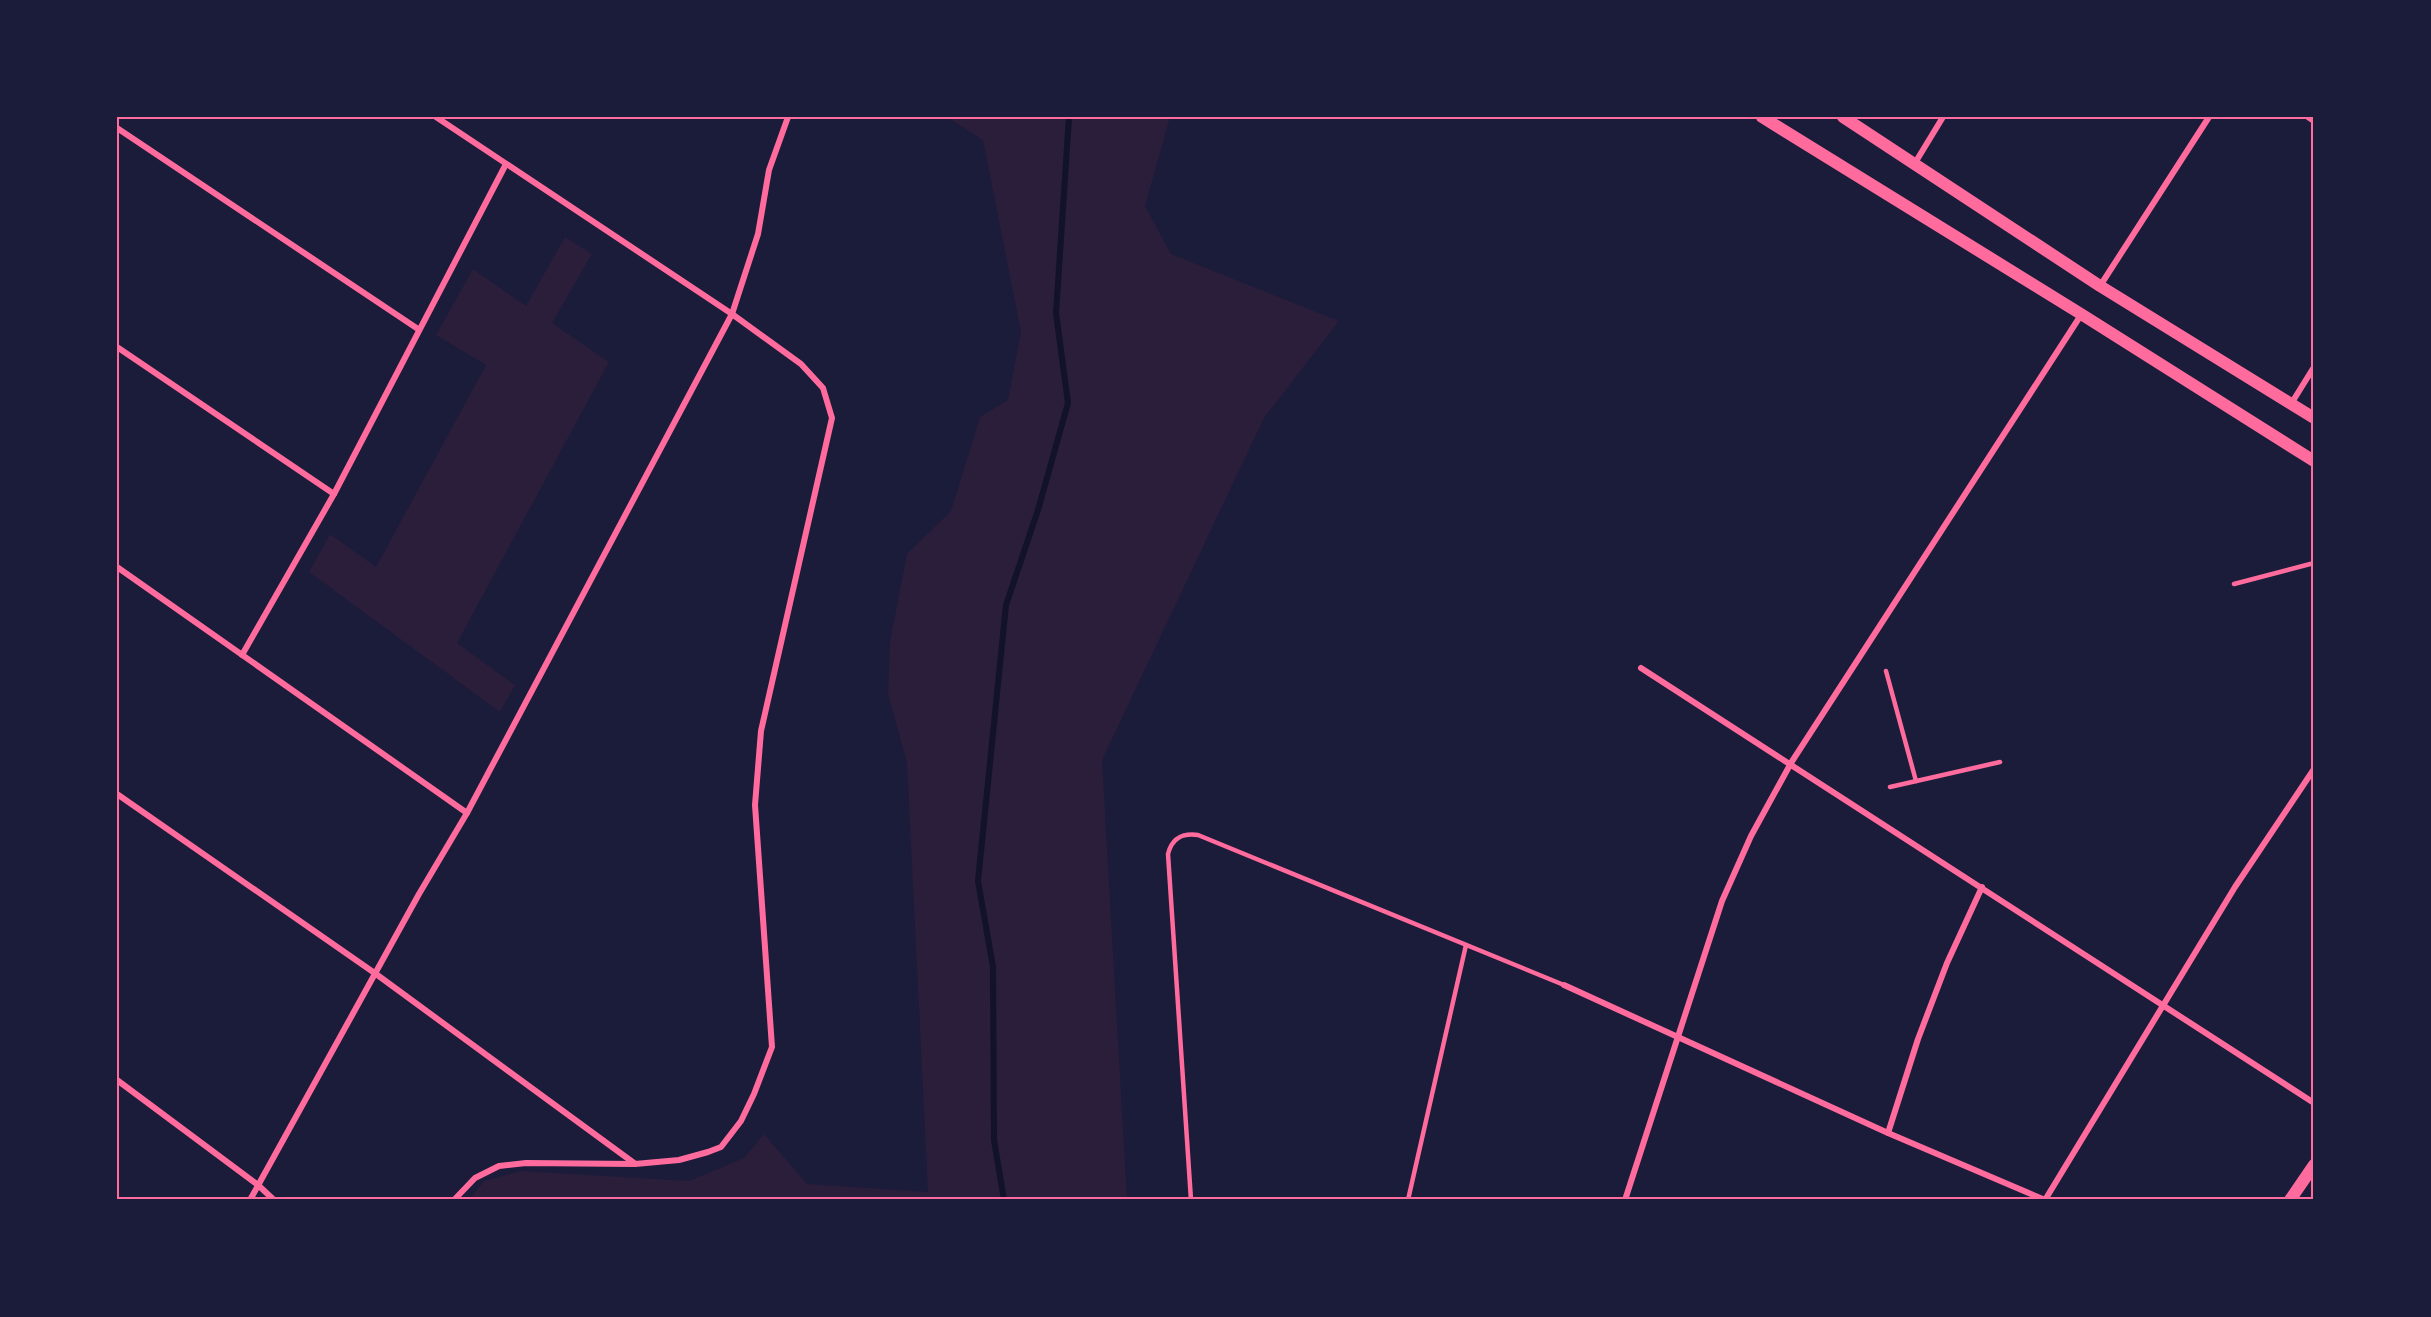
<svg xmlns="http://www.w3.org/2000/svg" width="2431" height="1317" font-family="Barlow,sans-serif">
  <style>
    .green { fill: #2a1e3b }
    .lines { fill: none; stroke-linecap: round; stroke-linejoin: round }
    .stream { stroke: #12122b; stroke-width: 6 }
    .service { stroke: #ff6b9d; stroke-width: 4.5 }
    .minor { stroke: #ff6b9d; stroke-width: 6 }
    .secondary { stroke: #ff6b9d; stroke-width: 12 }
    .neatline { fill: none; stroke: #ff6b9d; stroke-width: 2 }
  </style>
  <rect width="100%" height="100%" fill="#1b1b3a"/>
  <!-- green -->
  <g class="green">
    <path d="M947,117H1170L1145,206L1171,254L1339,321L1264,418L1102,760L1127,1200H469L484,1181L521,1171L689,1181L744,1158L764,1134L807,1184L928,1192L907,763L888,694L890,641L907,554L951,511L980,417L1008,400L1021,332L983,140Z"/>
    <path d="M565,237L592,254L552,323L609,362L457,643L515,685L500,712L309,572L330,534L376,567L486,365L436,335L473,269L526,306Z"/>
  </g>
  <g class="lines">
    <!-- stream -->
    <path class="stream" d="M1004,1200L994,1140L993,967L978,881L1006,605L1038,510L1068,403L1056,313L1069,117"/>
    <!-- service -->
    <g class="service">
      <path d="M2234,584L2314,563"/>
      <path d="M1886,671L1916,781"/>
      <path d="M1890,787L2000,762"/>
      <path d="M1191,1200L1168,854C1172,838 1182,833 1198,835L1564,985"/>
      <path d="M1408,1200L1466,945"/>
    </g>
    <!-- minor -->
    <g class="minor">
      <path d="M436,117L732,314L801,364L823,388L832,418L761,731L755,805L772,1047L754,1094L741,1121L721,1147L708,1152L679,1160L635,1164L526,1163L499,1166L475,1178L454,1200"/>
      <path d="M2308,117L2314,121"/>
      <path d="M117,128L418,329"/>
      <path d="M1915,163L1943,117"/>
      <path d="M2100,286L2209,117"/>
      <path d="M117,347L334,494"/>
      <path d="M2291,404L2314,367"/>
      <path d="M117,567L467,813"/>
      <path d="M242,655L334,494L506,164"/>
      <path d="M1641,668L2314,1103"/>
      <path d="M117,794L376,974L634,1163"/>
      <path d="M1564,985L1888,1133L2045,1200"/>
      <path d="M117,1080L258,1185L274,1200"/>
      <path d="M1888,1133L1918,1039L1947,963L1982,887"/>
      <path d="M250,1200L419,894L467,813L732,314L758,234L769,170L788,117"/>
      <path d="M1625,1200L1722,901L1751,836L1791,763L2081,315"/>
      <path d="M2045,1200L2235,887L2314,769"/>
    </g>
    <!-- secondary -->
    <g class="secondary">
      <path d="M1762,117L2081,314L2314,461"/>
      <path d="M1843,117L2100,286L2314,418"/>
      <path d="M2290,1200L2314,1165"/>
    </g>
  </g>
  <!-- border -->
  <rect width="2431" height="1317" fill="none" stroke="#1b1b3a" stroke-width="237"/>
  <rect x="118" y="118" width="2194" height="1080" class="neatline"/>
</svg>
